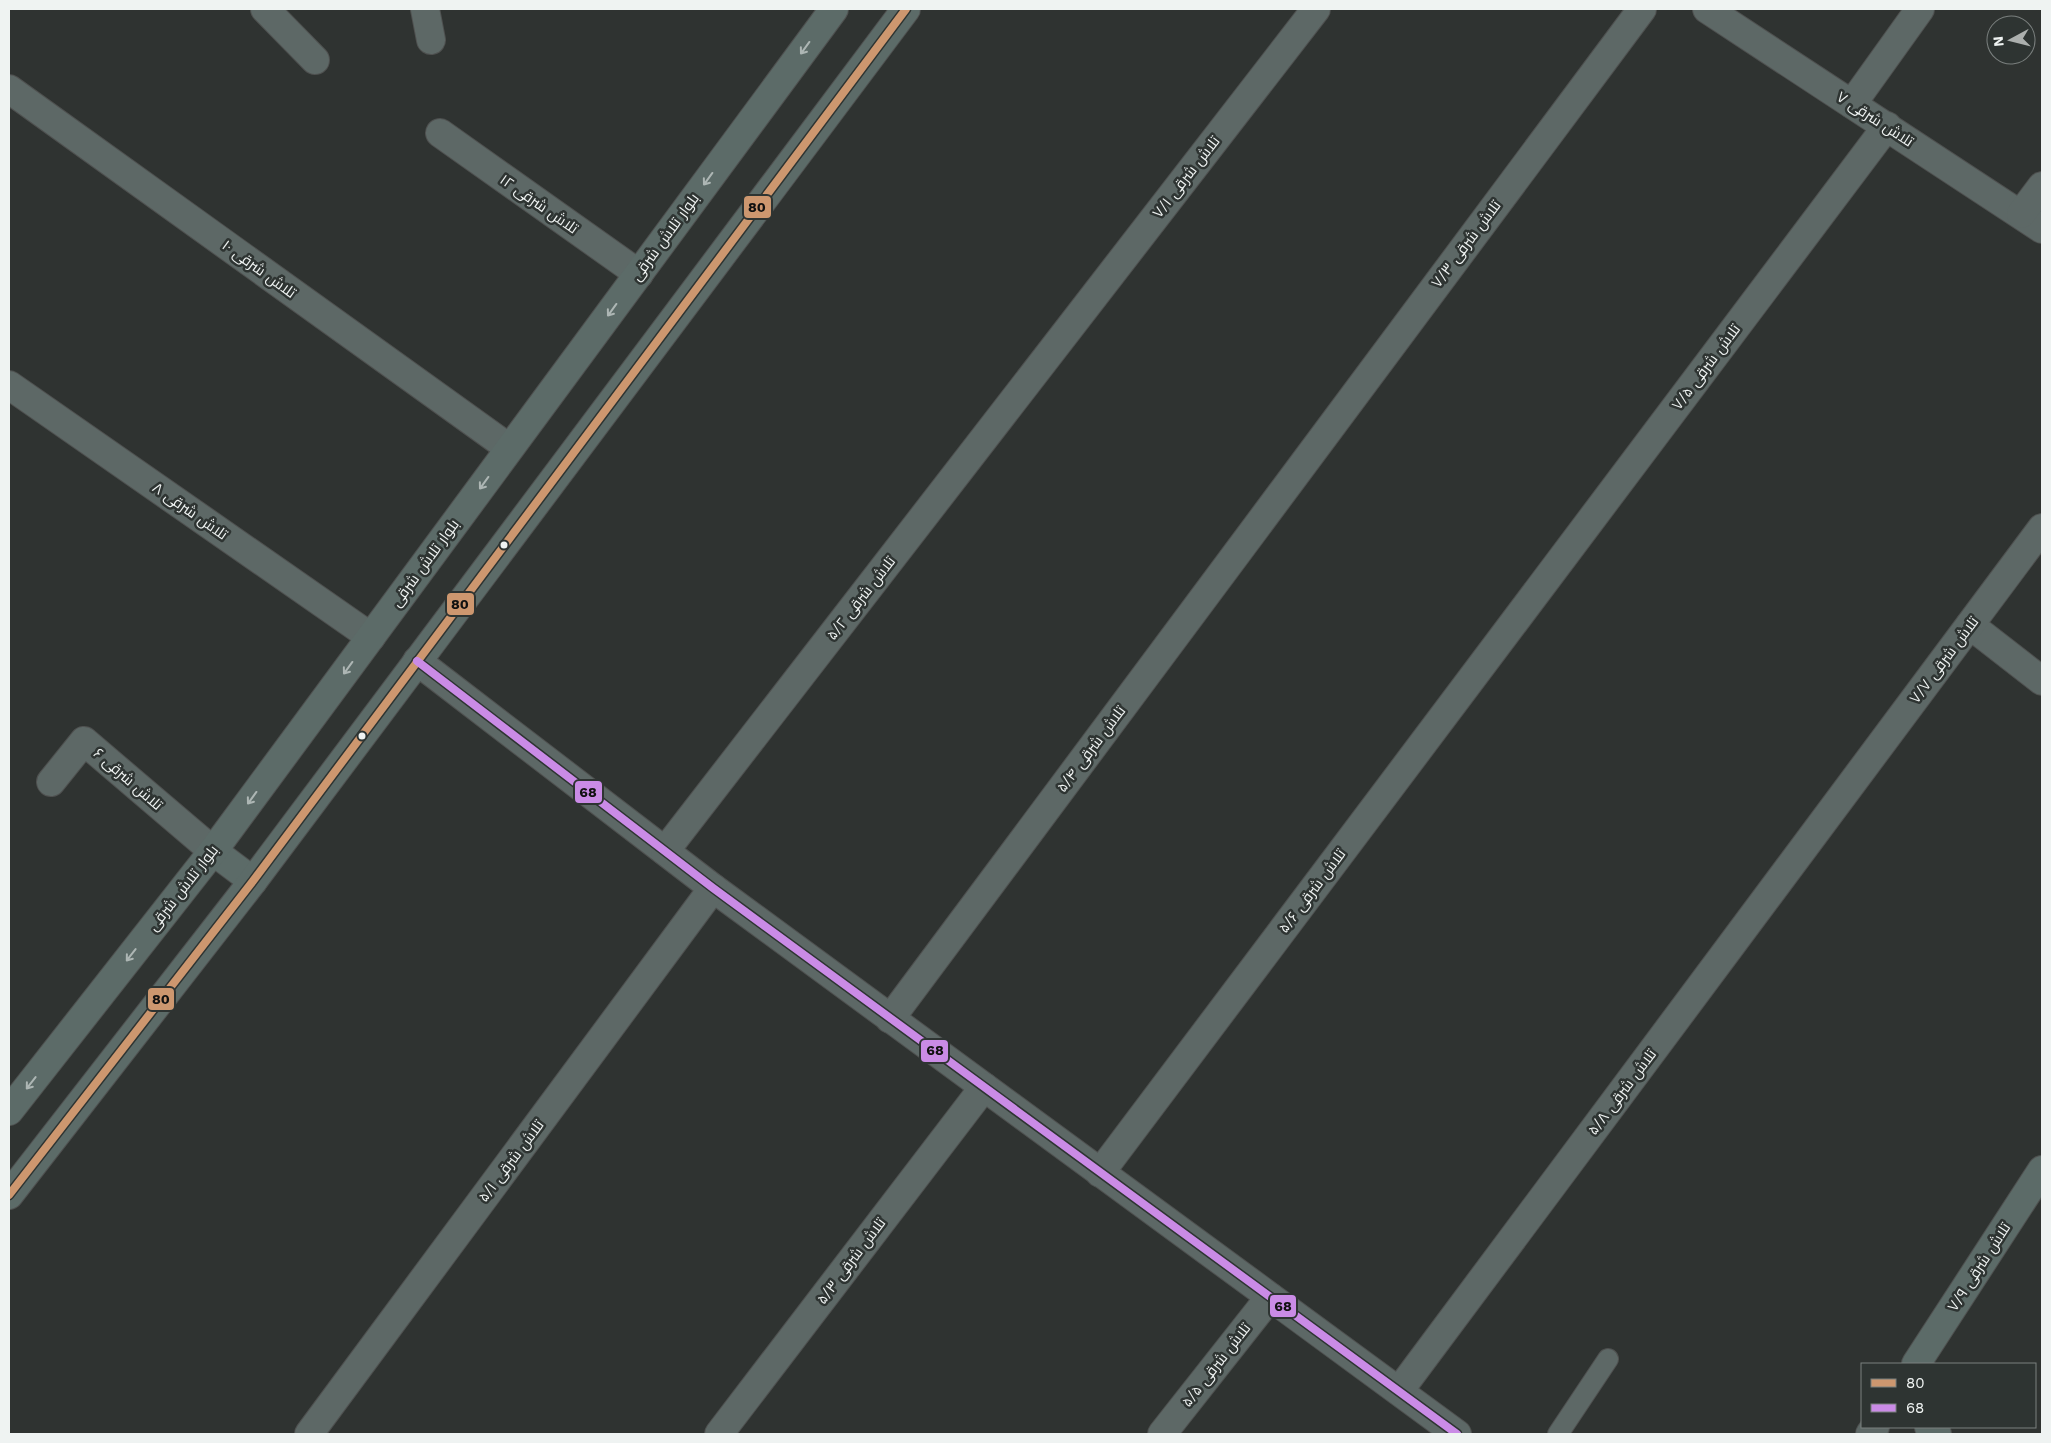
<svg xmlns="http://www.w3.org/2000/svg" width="2051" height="1443" font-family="'Work Sans',Cairo,sans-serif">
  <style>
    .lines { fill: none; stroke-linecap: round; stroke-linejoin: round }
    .lane-casing { stroke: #4f5150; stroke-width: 22 }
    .street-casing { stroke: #4f5150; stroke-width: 30 }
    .secondary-casing { stroke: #4f5150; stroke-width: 30 }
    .lane { stroke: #5d6866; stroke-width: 20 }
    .street { stroke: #5d6866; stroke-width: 28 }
    .secondary { stroke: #5c6b68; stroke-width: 28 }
    .bus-1-casing { stroke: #2e3432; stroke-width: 11 }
    .bus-2-casing { stroke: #2e3432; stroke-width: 11 }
    .bus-1 { stroke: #cd976f; stroke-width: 8 }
    .bus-2 { stroke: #ca8be6; stroke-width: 8 }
    .oneway { stroke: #adb6b4 }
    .bus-dot { fill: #eff3f2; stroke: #2e3432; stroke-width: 2 }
    .labels { text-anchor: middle; stroke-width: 5; stroke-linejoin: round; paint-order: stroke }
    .street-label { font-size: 15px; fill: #eff3f2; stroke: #2e3432 }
    .line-badge { stroke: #2e3432; stroke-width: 2 }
    .pale-badge-label { font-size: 14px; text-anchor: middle; font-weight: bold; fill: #111 }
  </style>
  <rect width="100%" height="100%" fill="#2f3331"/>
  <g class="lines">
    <defs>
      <path id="lane" d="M1558,1434L1608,1359"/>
      <g id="street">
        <path d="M265,9L315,60"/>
        <path d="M425,9L431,40"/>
        <path d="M1707,9L2042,229"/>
        <path d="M9,89L509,448"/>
        <path d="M1852,104L1920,9"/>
        <path d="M440,133L639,274"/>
        <path d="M2021,214L2042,186"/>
        <path d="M9,385L371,637"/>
        <path d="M1970,625L2042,681"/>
        <path d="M417,661L713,888L1457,1434"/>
        <path d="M51,782L84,741L213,851"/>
        <path d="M665,851L1316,9"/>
        <path d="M890,1019L1642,9"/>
        <path d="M1100,1173L1887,126"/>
        <path d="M1399,1391L2042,528"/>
        <path d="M309,1434L713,888"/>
        <path d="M719,1434L984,1087"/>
        <path d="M1162,1434L1270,1297"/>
        <path d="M1870,1434L1875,1427"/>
      </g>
      <g id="secondary">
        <path d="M213,851L253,881"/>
        <path d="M9,1111L213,851L834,9"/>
        <path d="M9,1195L253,881L906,9"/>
        <path d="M1916,1364L2042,1170"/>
        <path d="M1929,1427L1937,1434"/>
      </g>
    </defs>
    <!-- lane casing -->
    <use href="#lane" class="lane-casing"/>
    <!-- street casing -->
    <use href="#street" class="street-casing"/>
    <!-- secondary casing -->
    <use href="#secondary" class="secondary-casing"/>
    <!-- lane -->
    <use href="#lane" class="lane"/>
    <!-- street -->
    <use href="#street" class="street"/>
    <!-- secondary -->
    <use href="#secondary" class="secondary"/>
    <defs>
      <path id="bus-1" d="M9,1195L253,881L906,9"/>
      <path id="bus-2" d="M417,661L713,888L1457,1434"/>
    </defs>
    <!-- bus-1 casing -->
    <use href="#bus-1" class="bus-1-casing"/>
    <!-- bus-2 casing -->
    <use href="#bus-2" class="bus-2-casing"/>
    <!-- bus-1 -->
    <use href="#bus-1" class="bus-1"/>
    <!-- bus-2 -->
    <use href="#bus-2" class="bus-2"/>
  </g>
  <!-- one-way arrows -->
  <defs><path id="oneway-shaft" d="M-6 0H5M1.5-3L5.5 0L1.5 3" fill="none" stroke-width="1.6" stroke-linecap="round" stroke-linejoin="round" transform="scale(1.25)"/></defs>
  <g class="oneway">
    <use href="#oneway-shaft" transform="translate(805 48) rotate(126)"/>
    <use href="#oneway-shaft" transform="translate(708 179) rotate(126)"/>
    <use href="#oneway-shaft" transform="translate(612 310) rotate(126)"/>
    <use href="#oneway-shaft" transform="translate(484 483) rotate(126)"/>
    <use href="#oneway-shaft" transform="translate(348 668) rotate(126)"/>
    <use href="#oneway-shaft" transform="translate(252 798) rotate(126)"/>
    <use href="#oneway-shaft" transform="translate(131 955) rotate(128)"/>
    <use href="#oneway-shaft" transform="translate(31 1083) rotate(128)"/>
  </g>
  <!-- markers -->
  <g class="bus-dot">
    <circle cx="504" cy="545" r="4.5"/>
    <circle cx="362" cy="736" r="4.5"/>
  </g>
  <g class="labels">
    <!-- street labels -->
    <g class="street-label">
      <text transform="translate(1875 119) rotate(33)" y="5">۷ تلاش شرقی</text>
      <text transform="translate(1186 177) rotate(-52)" y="5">۷/۱ تلاش شرقی</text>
      <text transform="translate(539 204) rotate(35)" y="5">تلاش شرقی ۱۲</text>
      <text transform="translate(665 237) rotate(-54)" y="5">بلوار تلاش شرقی</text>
      <text transform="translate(1466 244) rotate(-53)" y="5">۷/۳ تلاش شرقی</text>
      <text transform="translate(259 269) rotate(36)" y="5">تلاش شرقی ۱۰</text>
      <text transform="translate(1706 367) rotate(-53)" y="5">۷/۵ تلاش شرقی</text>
      <text transform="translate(190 511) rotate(35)" y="5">۸ تلاش شرقی</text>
      <text transform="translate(425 563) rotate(-54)" y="5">بلوار تلاش شرقی</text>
      <text transform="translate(861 598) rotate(-52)" y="5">۵/۲ تلاش شرقی</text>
      <text transform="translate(1944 660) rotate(-53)" y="5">۷/۷ تلاش شرقی</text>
      <text transform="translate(1091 749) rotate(-53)" y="5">۵/۴ تلاش شرقی</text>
      <text transform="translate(128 779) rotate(41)" y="5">تلاش شرقی ۶</text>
      <text transform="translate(183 888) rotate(-52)" y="5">بلوار تلاش شرقی</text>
      <text transform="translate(1312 891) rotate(-53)" y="5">۵/۶ تلاش شرقی</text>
      <text transform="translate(1622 1092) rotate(-53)" y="5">۵/۸ تلاش شرقی</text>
      <text transform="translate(511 1161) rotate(-53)" y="5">۵/۱ تلاش شرقی</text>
      <text transform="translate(851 1261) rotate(-53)" y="5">۵/۳ تلاش شرقی</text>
      <text transform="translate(1979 1267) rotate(-57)" y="5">۷/۹ تلاش شرقی</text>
      <text transform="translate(1216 1365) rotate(-52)" y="5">۵/۵ تلاش شرقی</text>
    </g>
  </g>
  <g class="line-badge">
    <rect x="743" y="195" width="29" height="24" rx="5" fill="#cd976f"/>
    <rect x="446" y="592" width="29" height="24" rx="5" fill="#cd976f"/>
    <rect x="574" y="780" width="29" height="24" rx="5" fill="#ca8be6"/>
    <rect x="147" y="987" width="28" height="24" rx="5" fill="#cd976f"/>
    <rect x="920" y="1039" width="29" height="24" rx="5" fill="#ca8be6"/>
    <rect x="1269" y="1294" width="28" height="24" rx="5" fill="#ca8be6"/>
  </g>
  <g class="pale-badge-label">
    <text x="757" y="212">80</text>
    <text x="460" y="609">80</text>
    <text x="588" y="797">68</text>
    <text x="161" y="1004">80</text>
    <text x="935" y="1055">68</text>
    <text x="1283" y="1311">68</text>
  </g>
  <!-- border -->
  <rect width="2051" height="1443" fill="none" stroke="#eff3f2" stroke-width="20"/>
  <!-- legend -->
  <rect x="1861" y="1363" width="175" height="65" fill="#2e3432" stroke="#7b807f"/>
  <rect x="1871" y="1379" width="25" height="8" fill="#cd976f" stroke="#7b807f"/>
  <text x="1906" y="1388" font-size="15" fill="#eff3f2">80</text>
  <rect x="1871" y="1404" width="25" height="8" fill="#ca8be6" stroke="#7b807f"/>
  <text x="1906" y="1413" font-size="15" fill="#eff3f2">68</text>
  <!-- north arrow -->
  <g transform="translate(2011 40) rotate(263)"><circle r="24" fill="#2e3432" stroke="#7b807f"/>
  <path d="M0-4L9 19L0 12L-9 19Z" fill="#acb0ae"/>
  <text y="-8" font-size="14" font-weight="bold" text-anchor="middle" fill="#eff3f2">N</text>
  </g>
</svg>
